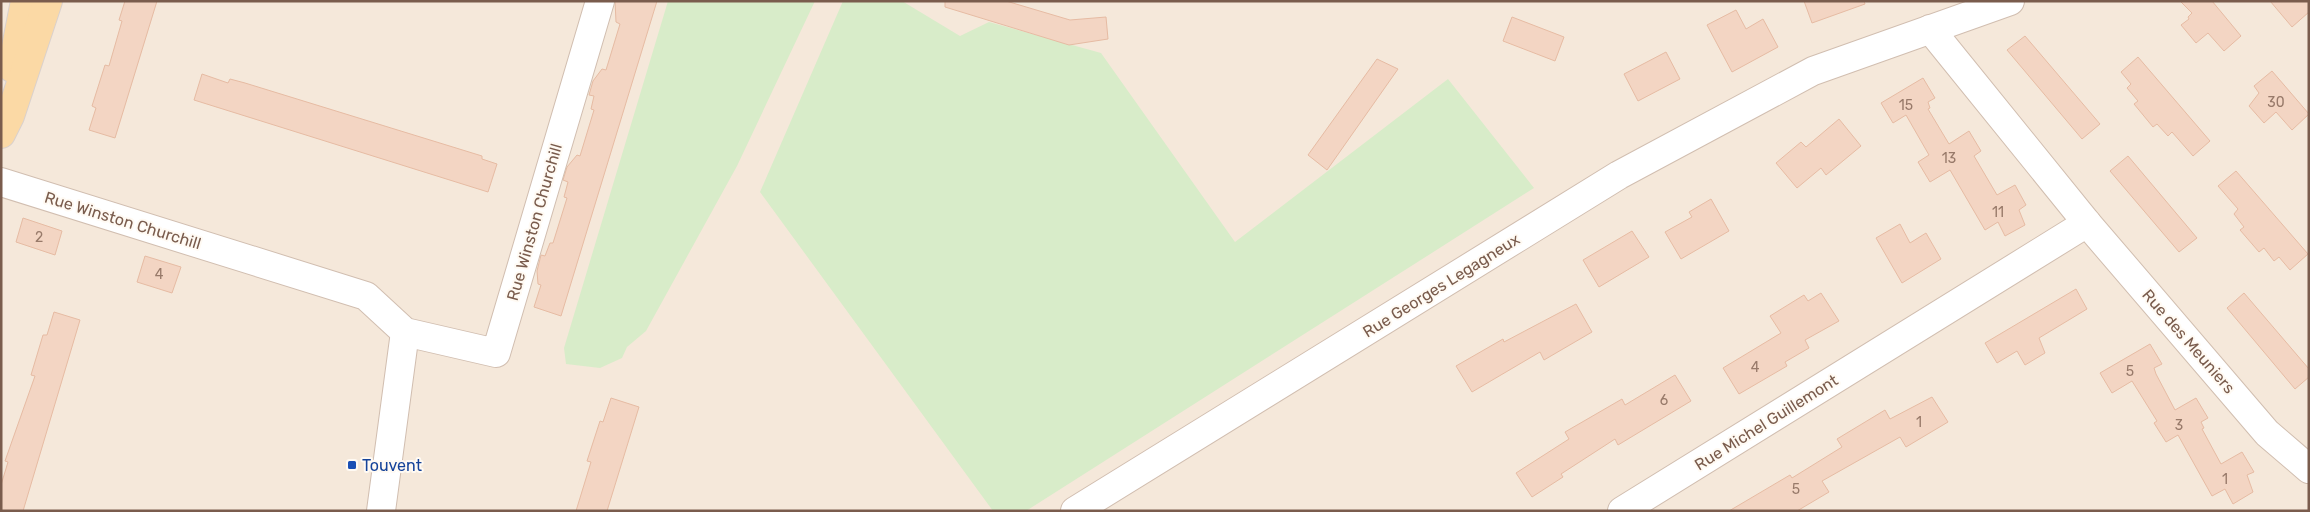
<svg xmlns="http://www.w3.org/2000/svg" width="2310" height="512" font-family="Rubik,sans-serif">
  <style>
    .residential { fill: #f5e8da }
    .green { fill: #d8ecc9 }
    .building { fill: #f3d5c3; stroke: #e6bba3 }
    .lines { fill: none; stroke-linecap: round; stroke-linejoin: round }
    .minor-casing { stroke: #d1beb0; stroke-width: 30 }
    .major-casing { stroke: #dad1cd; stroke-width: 30 }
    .minor { stroke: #fff; stroke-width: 28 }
    .major { stroke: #fbd9a5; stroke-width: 28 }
    .transit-dot { fill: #1a4fb4; stroke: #fffaf3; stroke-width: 2 }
    .labels { text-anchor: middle; stroke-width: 4; stroke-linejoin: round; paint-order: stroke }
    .number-label { font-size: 14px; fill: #987a6a }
    .street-label { font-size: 16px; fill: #7a5c4d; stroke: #fffaf3 }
    .transit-label { font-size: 16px; fill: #164399; stroke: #fffaf3; text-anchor: start }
  </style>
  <rect width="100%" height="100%" fill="#fdf6ec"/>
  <!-- residential -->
  <rect class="residential" x="1" y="1" width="2308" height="510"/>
  <!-- green -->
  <g class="green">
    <path d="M668,1H815L737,166L646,331L627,347L622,358L600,368L566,364L564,348Z"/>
    <path d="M843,1H902L960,36L989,22L1101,53L1235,242L1448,79L1534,188L1026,511H993L760,192Z"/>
  </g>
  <!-- building -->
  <g class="building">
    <path d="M125,1H157L115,138L89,130L96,108L92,106L105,65L109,66L122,21L119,20Z"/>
    <path d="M615,1H657L561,316L534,307L541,285L538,284L537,271L541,255L545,256L550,243H553L567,198L564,197L568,182L563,180L567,167L577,155L580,156L594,110L591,109L594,96L589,95L593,81L602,69L606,70L620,24L616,22Z"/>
    <path d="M945,1H1006L1070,20L1106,17L1108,39L1069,45L945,7Z"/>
    <path d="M1804,1H1864L1865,4L1812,23Z"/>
    <path d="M2180,1H2212L2241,36L2224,51L2208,33L2196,43L2181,25L2189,19L2188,17L2192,13Z"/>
    <path d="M2270,1H2309V12L2292,27Z"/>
    <path d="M1736,10L1746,29L1763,19L1778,47L1732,72L1707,25Z"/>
    <path d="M1512,17L1564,37L1555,61L1503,41Z"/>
    <path d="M2025,36L2100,124L2082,139L2007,50Z"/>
    <path d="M1666,52L1680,79L1638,101L1624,74Z"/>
    <path d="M2138,57L2210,141L2193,156L2172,132L2168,136L2157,124L2153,127L2134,104L2138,101L2127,88L2131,84L2121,72Z"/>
    <path d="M1377,59L1398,69L1327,170L1308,155Z"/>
    <path d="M2272,71L2309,114L2292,130L2276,112L2264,123L2249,106L2259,93L2254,86Z"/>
    <path d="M202,74L228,83L230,79L245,83L482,156V159L497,164L488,192L194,100Z"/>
    <path d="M1923,78L1935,98L1928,102L1930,108L1928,109L1949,144L1969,131L1981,151L1974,156L1997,195L2015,185L2026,205L2019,210L2025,225L2005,236L1998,222L1985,230L1950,170L1930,182L1918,162L1929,155L1906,115L1893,123L1881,103Z"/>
    <path d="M1839,119L1861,146L1826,175L1821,168L1797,188L1776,163L1801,142L1806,147Z"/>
    <path d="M2128,156L2197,238L2179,252L2110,171Z"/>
    <path d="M2236,171L2308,254L2290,270L2279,257L2274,261L2264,248L2259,252L2240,230L2244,227L2234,214L2238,209L2218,186Z"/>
    <path d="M1711,199L1729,231L1681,259L1665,232L1692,217L1689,212Z"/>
    <path d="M23,218L62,231L55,255L16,242Z"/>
    <path d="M1900,224L1910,243L1926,233L1941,259L1902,283L1876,238Z"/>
    <path d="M1632,231L1649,257L1599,287L1583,260Z"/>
    <path d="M145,256L181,267L172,293L137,282Z"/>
    <path d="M2076,289L2087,309L2039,338L2045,353L2025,365L2017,351L1997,363L1985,343Z"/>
    <path d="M1821,293L1839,321L1805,340L1809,348L1785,362L1787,366L1739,394L1723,368L1781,333L1770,316L1804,295L1808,301Z"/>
    <path d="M2244,293L2309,369V377L2295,389L2227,308Z"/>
    <path d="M1576,304L1592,332L1544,360L1540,352L1472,392L1456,366L1503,339L1504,342Z"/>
    <path d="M54,312L80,320L23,511H1V485L8,462L5,461L35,376L31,375L43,335H47Z"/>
    <path d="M2150,344L2162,364L2154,368L2156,374L2175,410L2196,398L2208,418L2201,422L2204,428L2202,429L2221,464L2242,452L2254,472L2247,475L2253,492L2233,504L2225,489L2212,496L2178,435L2166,442L2154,423L2157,421L2132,381L2112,393L2100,373Z"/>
    <path d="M1675,375L1691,401L1618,445L1615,439L1561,474L1563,477L1532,497L1516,473L1569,439L1565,432L1622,399L1625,405Z"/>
    <path d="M1932,397L1948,422L1906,447L1900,437L1822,481L1829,492L1797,511H1729L1790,475L1792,478L1842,447L1837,439L1885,410L1890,419Z"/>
    <path d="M611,398L639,407L607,511H576L591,462L587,461L600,421L603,422Z"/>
  </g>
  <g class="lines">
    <defs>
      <g id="minor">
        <path d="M1930,29L2087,223L2267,433L2309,469"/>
        <path d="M1,182L366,296L405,332L496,353L600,1"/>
        <path d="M381,511L405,332"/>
        <path d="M1075,511L1619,175L1813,71L2010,1"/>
        <path d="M1622,511L2087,223"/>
      </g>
      <g id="major">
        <path d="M12,68L25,1"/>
        <path d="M1,134L10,116L48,1"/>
      </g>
    </defs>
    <!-- minor casing -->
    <use href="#minor" class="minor-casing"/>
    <!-- major casing -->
    <use href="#major" class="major-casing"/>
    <!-- minor -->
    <use href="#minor" class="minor"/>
    <!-- major -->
    <use href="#major" class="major"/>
  </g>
  <!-- markers -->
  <rect class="transit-dot" x="347" y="460" width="10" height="10" rx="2.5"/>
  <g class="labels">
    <!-- number labels -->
    <g class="number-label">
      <text x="2276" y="107">30</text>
      <text x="1906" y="110">15</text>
      <text x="1949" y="163">13</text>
      <text x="1998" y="217">11</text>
      <text x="39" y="242">2</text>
      <text x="159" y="279">4</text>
      <text x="1755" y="372">4</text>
      <text x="2130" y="376">5</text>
      <text x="1664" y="405">6</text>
      <text x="1919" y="427">1</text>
      <text x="2179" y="430">3</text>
      <text x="2225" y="484">1</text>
      <text x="1796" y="494">5</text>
    </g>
    <!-- street labels -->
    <g class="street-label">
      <text transform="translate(123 220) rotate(17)" y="6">Rue Winston Churchill</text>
      <text transform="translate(534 222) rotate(-74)" y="6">Rue Winston Churchill</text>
      <text transform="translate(1441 285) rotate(-32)" y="6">Rue Georges Legagneux</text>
      <text transform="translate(2189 341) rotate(49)" y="6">Rue des Meuniers</text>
      <text transform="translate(1766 422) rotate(-32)" y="6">Rue Michel Guillemont</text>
    </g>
    <!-- transit labels -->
    <g class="transit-label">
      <text x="362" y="471">Touvent</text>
    </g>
  </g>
  <!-- border -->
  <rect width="2310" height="512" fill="none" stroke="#7a5c4d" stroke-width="5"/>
</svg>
